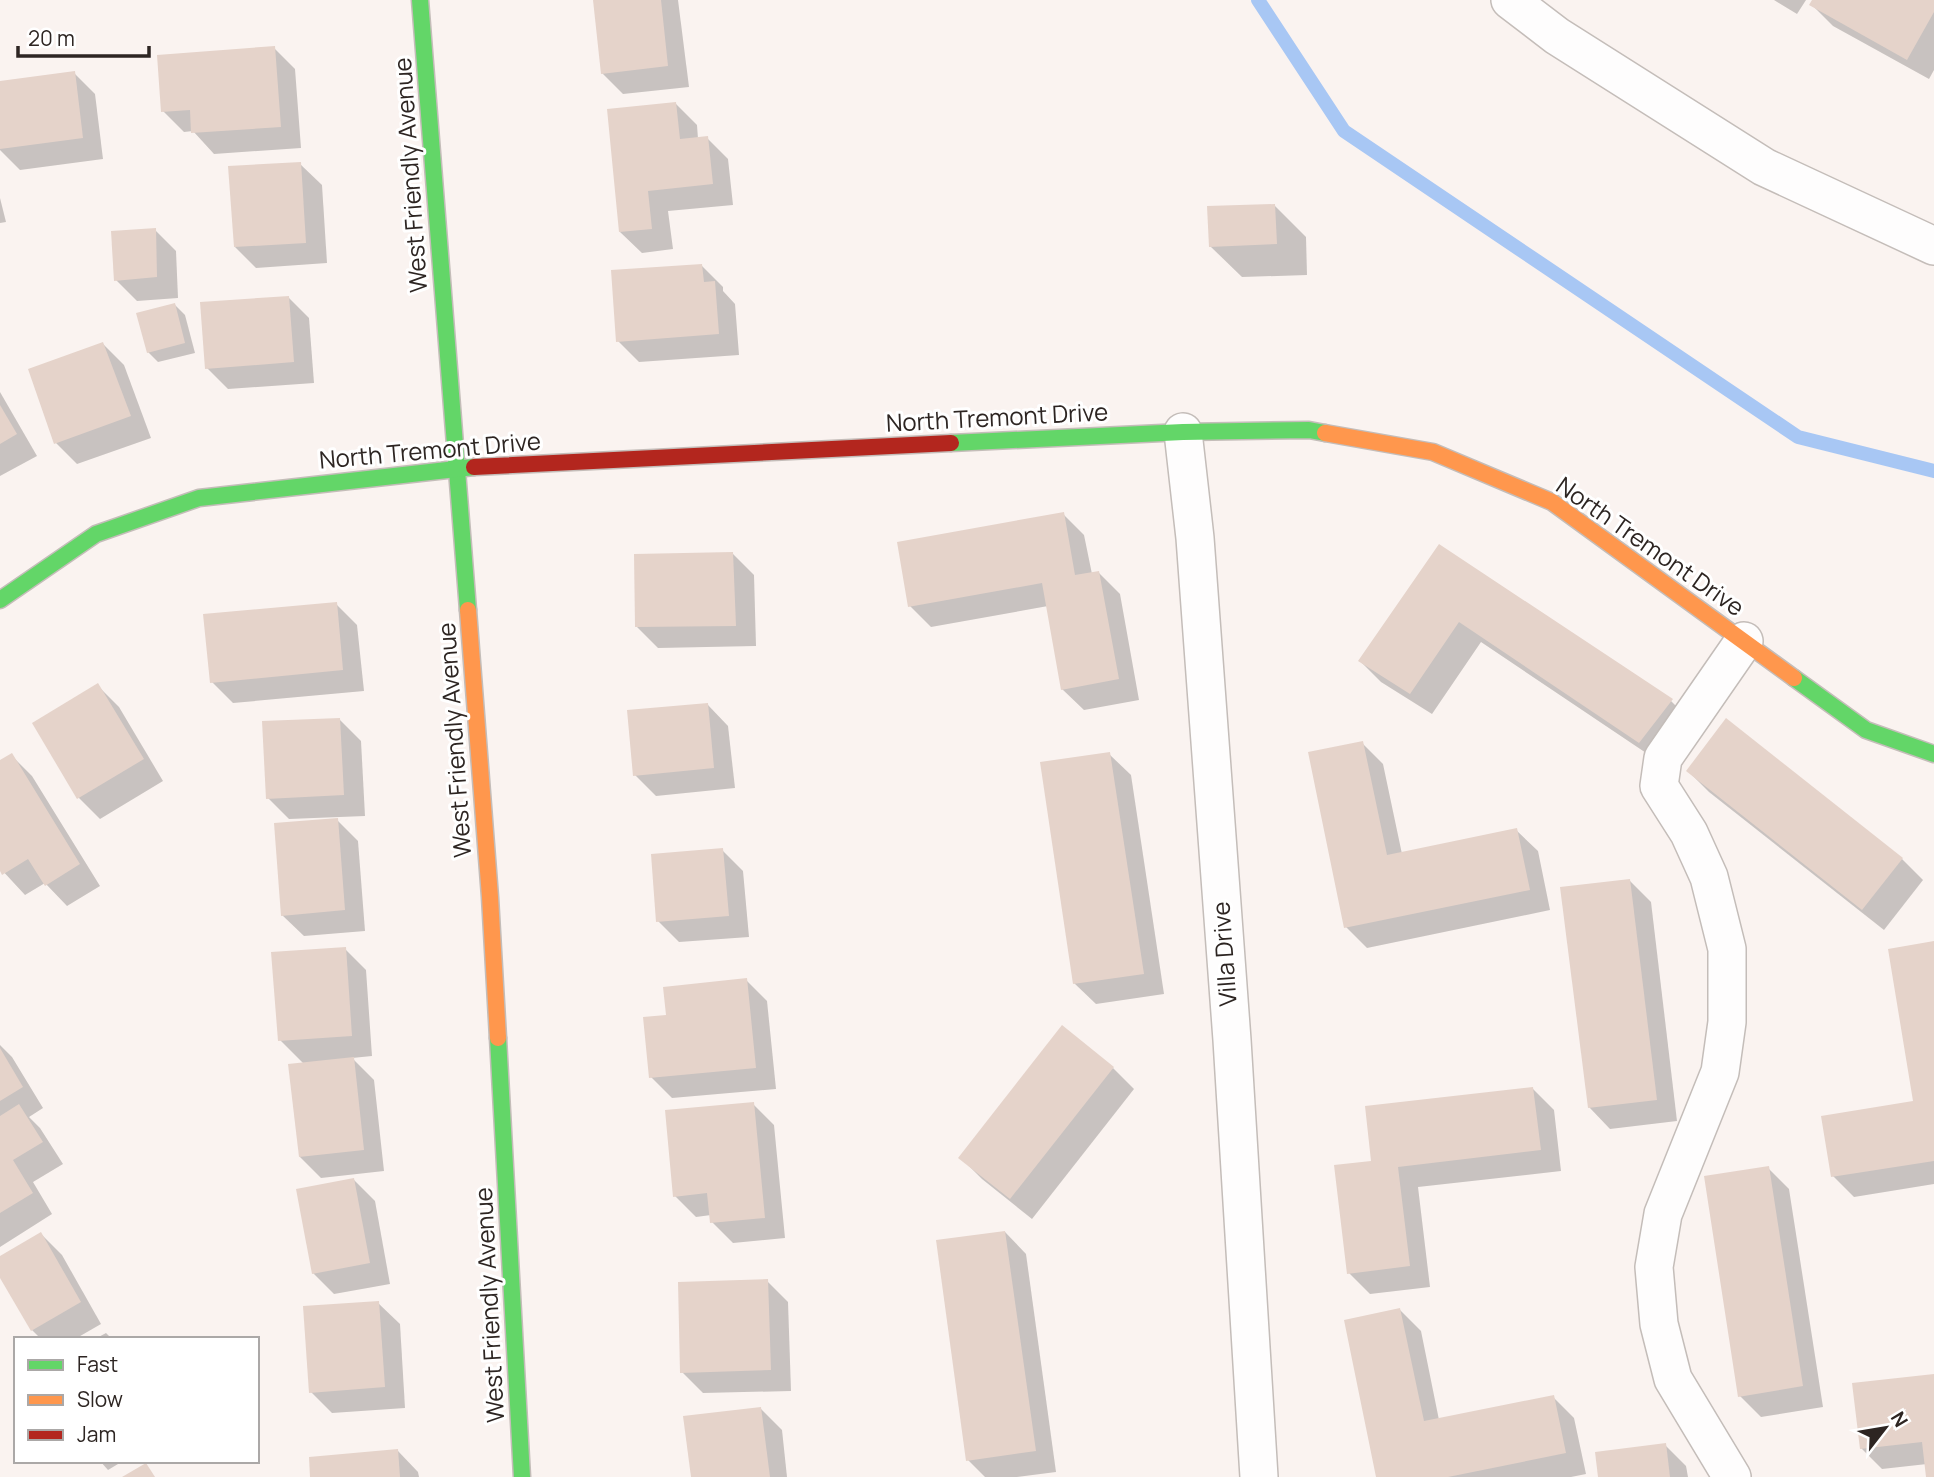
<svg xmlns="http://www.w3.org/2000/svg" width="1934" height="1477" font-family="Manrope,sans-serif">
  <style>
    .shadow { fill: #0003 }
    .lines { fill: none; stroke-linecap: round; stroke-linejoin: round }
    .stream { stroke: #a8c7f4; stroke-width: 14 }
    .building { fill: #e5d3ca }
    .street-casing { stroke: #c4bdb9; stroke-width: 40 }
    .fast-casing { stroke: #c4bdb9; stroke-width: 19 }
    .slow-casing { stroke: #c4bdb9; stroke-width: 19 }
    .jam-casing { stroke: #c4bdb9; stroke-width: 19 }
    .street { stroke: #fefdfd; stroke-width: 37 }
    .fast { stroke: #63d668; stroke-width: 16 }
    .slow { stroke: #ff974d; stroke-width: 16 }
    .jam { stroke: #b3261e; stroke-width: 16 }
    .labels { text-anchor: middle; stroke-width: 6; stroke-linejoin: round; paint-order: stroke }
    .street-label { font-size: 24px; fill: #2d2522; stroke: #fff }
  </style>
  <rect width="100%" height="100%" fill="#faf3f0"/>
  <!-- shadow -->
  <g class="shadow">
    <path d="M594,0H678L689,87L623,94L602,73Z"/>
    <path d="M1774,0H1806L1797,14Z"/>
    <path d="M1814,0H1934V70L1929,79L1833,26L1812,5Z"/>
    <path d="M274,48L295,69L301,148L214,154L193,131L184,132L163,111Z"/>
    <path d="M74,73L95,94L103,159L20,170L0,150V82Z"/>
    <path d="M676,104L697,125L698,139L707,138L728,159L733,205L668,211L673,249L642,253L620,232Z"/>
    <path d="M300,164L322,185L327,263L256,268L235,247Z"/>
    <path d="M0,198L6,222L0,223Z"/>
    <path d="M1274,205L1306,237L1307,275L1242,277L1210,246Z"/>
    <path d="M155,230L176,251L178,298L137,301L116,280Z"/>
    <path d="M702,266L723,287V291L735,304L739,355L639,362L618,341Z"/>
    <path d="M288,297L309,318L314,383L228,389L207,368Z"/>
    <path d="M175,305L185,315L195,353L158,362L148,352Z"/>
    <path d="M103,344L124,365L151,438L77,464L56,443Z"/>
    <path d="M0,392L37,456L0,476Z"/>
    <path d="M1063,514L1084,535L1092,574L1099,573L1120,594L1139,700L1084,710L1062,689L1048,606L931,627L910,606Z"/>
    <path d="M1439,546L1671,701L1692,722L1661,763L1481,642L1432,714L1381,682L1360,661Z"/>
    <path d="M733,554L754,575L756,646L658,648L637,627Z"/>
    <path d="M336,604L357,625L364,691L233,703L212,682Z"/>
    <path d="M98,686L119,707L163,781L100,819L79,798L34,724Z"/>
    <path d="M707,704L728,726L735,788L656,796L635,775Z"/>
    <path d="M340,720L361,741L365,816L289,819L268,798Z"/>
    <path d="M1362,743L1383,764L1402,854L1516,830L1538,851L1550,910L1367,948L1346,927Z"/>
    <path d="M1109,754L1131,775L1164,994L1096,1004L1074,983Z"/>
    <path d="M11,755L32,776L100,886L67,906L45,883L25,895L0,868V762Z"/>
    <path d="M1688,771L1902,859L1923,880L1884,930L1709,792Z"/>
    <path d="M336,819L358,841L365,931L304,936L282,915Z"/>
    <path d="M722,850L743,871L749,937L679,942L658,921Z"/>
    <path d="M1630,881L1651,902L1677,1121L1610,1129L1589,1107Z"/>
    <path d="M1934,943V1184L1854,1197L1833,1176L1915,1103Z"/>
    <path d="M345,949L366,970L372,1056L352,1058L374,1080L384,1171L321,1178L300,1157L304,1064L280,1040Z"/>
    <path d="M746,980L767,1001L776,1089L672,1098L651,1077L668,1016Z"/>
    <path d="M0,1045L12,1057L43,1108L29,1117L40,1128L63,1164L33,1182L52,1214L0,1247Z"/>
    <path d="M1113,1068L1134,1089L1032,1219L982,1179L961,1158Z"/>
    <path d="M1533,1089L1554,1110L1561,1171L1418,1187L1430,1287L1370,1294L1349,1273L1373,1162Z"/>
    <path d="M753,1104L774,1125L785,1238L733,1243L712,1222L711,1215L696,1217L675,1196Z"/>
    <path d="M1768,1168L1789,1189L1823,1407L1761,1417L1740,1396Z"/>
    <path d="M354,1180L375,1201L390,1284L334,1294L313,1273Z"/>
    <path d="M1005,1232L1026,1254L1056,1472L1017,1477H985L968,1460Z"/>
    <path d="M41,1234L62,1255L101,1324L75,1339H41L32,1330L0,1274V1258Z"/>
    <path d="M767,1281L788,1302L791,1391L703,1393L682,1372Z"/>
    <path d="M378,1303L400,1324L405,1408L332,1413L311,1392Z"/>
    <path d="M1400,1310L1421,1331L1439,1420L1553,1397L1574,1418L1586,1474L1571,1477H1378Z"/>
    <path d="M106,1333L112,1339H95Z"/>
    <path d="M1934,1376V1477H1928L1927,1464L1882,1469L1861,1448Z"/>
    <path d="M761,1409L782,1430L787,1477H692Z"/>
    <path d="M1665,1445L1686,1466L1688,1477H1600Z"/>
    <path d="M397,1450L418,1472L419,1477H312Z"/>
    <path d="M100,1461H123L108,1470Z"/>
  </g>
  <g class="lines">
    <!-- stream -->
    <path class="stream" d="M1258,0L1344,131L1798,437L1934,471"/>
  </g>
  <!-- building -->
  <g class="building">
    <path d="M593,0H661L668,66L601,74Z"/>
    <path d="M1812,0H1934V12L1907,60L1809,5Z"/>
    <path d="M275,46L281,127L191,133L190,110L161,112L157,55Z"/>
    <path d="M75,71L83,138L0,149V81Z"/>
    <path d="M676,102L680,139L708,136L713,184L648,191L652,229L619,232L607,109Z"/>
    <path d="M301,162L306,243L234,247L228,166Z"/>
    <path d="M1275,204L1277,244L1209,247L1207,206Z"/>
    <path d="M156,228L157,277L114,281L111,231Z"/>
    <path d="M702,264L704,282L715,281L719,334L616,342L611,270Z"/>
    <path d="M289,296L294,362L205,369L200,302Z"/>
    <path d="M175,303L185,343L147,353L136,313Z"/>
    <path d="M103,342L131,416L54,444L28,369Z"/>
    <path d="M0,405L17,434L0,444Z"/>
    <path d="M1064,512L1075,575L1099,571L1119,679L1061,690L1042,583L908,607L897,542Z"/>
    <path d="M1439,544L1673,699L1639,743L1459,622L1410,694L1358,661Z"/>
    <path d="M733,552L736,626L635,627L634,554Z"/>
    <path d="M337,602L343,670L210,683L203,614Z"/>
    <path d="M98,683L144,759L77,799L32,723Z"/>
    <path d="M708,703L714,768L633,776L627,710Z"/>
    <path d="M340,718L344,795L266,799L262,721Z"/>
    <path d="M1726,718L1903,858L1862,910L1686,771Z"/>
    <path d="M1363,741L1387,855L1517,828L1530,890L1344,928L1308,752Z"/>
    <path d="M1110,752L1144,974L1073,984L1040,762Z"/>
    <path d="M12,753L80,864L45,886L28,859L2,875L0,871V760Z"/>
    <path d="M338,818L345,910L281,916L274,823Z"/>
    <path d="M723,848L729,916L656,922L651,854Z"/>
    <path d="M1630,879L1657,1100L1588,1108L1560,887Z"/>
    <path d="M1934,941V1161L1831,1177L1821,1116L1913,1101L1888,949Z"/>
    <path d="M346,947L352,1036L278,1041L271,952Z"/>
    <path d="M747,978L756,1068L649,1078L643,1017L666,1015L663,987Z"/>
    <path d="M1062,1025L1114,1067L1010,1199L958,1158Z"/>
    <path d="M0,1048L23,1087L0,1101Z"/>
    <path d="M354,1057L364,1150L299,1157L288,1064Z"/>
    <path d="M1533,1087L1541,1150L1398,1167L1410,1266L1347,1274L1334,1165L1371,1161L1365,1106Z"/>
    <path d="M754,1102L765,1218L710,1223L707,1193L673,1197L665,1110Z"/>
    <path d="M19,1104L43,1142L13,1160L33,1193L0,1213V1116Z"/>
    <path d="M1769,1166L1803,1386L1738,1397L1704,1176Z"/>
    <path d="M354,1178L370,1263L312,1274L296,1189Z"/>
    <path d="M1005,1231L1036,1451L966,1461L936,1240Z"/>
    <path d="M41,1232L81,1302L31,1331L0,1278V1256Z"/>
    <path d="M768,1279L771,1370L680,1373L678,1282Z"/>
    <path d="M379,1301L385,1387L309,1393L303,1306Z"/>
    <path d="M1400,1308L1424,1421L1554,1395L1566,1453L1448,1477H1376L1344,1320Z"/>
    <path d="M1934,1374V1477H1926L1922,1442L1860,1449L1852,1383Z"/>
    <path d="M761,1407L770,1477H691L683,1416Z"/>
    <path d="M1666,1443L1670,1477H1598L1595,1452Z"/>
    <path d="M398,1449L400,1477H310L309,1457Z"/>
    <path d="M146,1463L155,1477H122Z"/>
  </g>
  <g class="lines">
    <defs>
      <g id="street">
        <path d="M1510,0L1557,36L1764,167L1934,246"/>
        <path d="M1183,432L1195,538L1232,1040L1259,1477"/>
        <path d="M1732,1477L1673,1379L1659,1324L1654,1267L1663,1214L1720,1072L1727,1022V949L1709,877L1689,833L1659,786L1663,758L1744,641"/>
      </g>
      <g id="fast">
        <path d="M420,0L468,610"/>
        <path d="M951,443L1183,432L1309,430L1325,433"/>
        <path d="M0,600L96,534L199,498L474,467"/>
        <path d="M1794,678L1866,730L1934,754"/>
        <path d="M498,1038L522,1477"/>
      </g>
      <g id="slow">
        <path d="M1325,433L1433,452L1552,502L1794,678"/>
        <path d="M468,610L490,897L498,1038"/>
      </g>
      <path id="jam" d="M474,467L951,443"/>
    </defs>
    <!-- street casing -->
    <use href="#street" class="street-casing"/>
    <!-- fast casing -->
    <use href="#fast" class="fast-casing"/>
    <!-- slow casing -->
    <use href="#slow" class="slow-casing"/>
    <!-- jam casing -->
    <use href="#jam" class="jam-casing"/>
    <!-- street -->
    <use href="#street" class="street"/>
    <!-- fast -->
    <use href="#fast" class="fast"/>
    <!-- slow -->
    <use href="#slow" class="slow"/>
    <!-- jam -->
    <use href="#jam" class="jam"/>
  </g>
  <g class="labels">
    <!-- street labels -->
    <g class="street-label">
      <text transform="translate(411 175) rotate(-94)" y="8">West Friendly Avenue</text>
      <text transform="translate(997 418) rotate(-3)" y="8">North Tremont Drive</text>
      <text transform="translate(430 451) rotate(-5)" y="8">North Tremont Drive</text>
      <text transform="translate(1650 547) rotate(35)" y="8">North Tremont Drive</text>
      <text transform="translate(455 740) rotate(-94)" y="8">West Friendly Avenue</text>
      <text transform="translate(1225 954) rotate(-94)" y="8">Villa Drive</text>
      <text transform="translate(490 1305) rotate(-93)" y="8">West Friendly Avenue</text>
    </g>
  </g>
  <!-- legend -->
  <rect x="14" y="1337" width="245" height="126" fill="#ffffff" stroke="#aba8a7" stroke-width="2"/>
  <rect x="28" y="1360" width="35" height="10" fill="#63d668" stroke="#aba8a7" stroke-width="2"/>
  <text x="77" y="1372" font-size="21" fill="#2d2522">Fast</text>
  <rect x="28" y="1395" width="35" height="10" fill="#ff974d" stroke="#aba8a7" stroke-width="2"/>
  <text x="77" y="1407" font-size="21" fill="#2d2522">Slow</text>
  <rect x="28" y="1430" width="35" height="10" fill="#b3261e" stroke="#aba8a7" stroke-width="2"/>
  <text x="77" y="1442" font-size="21" fill="#2d2522">Jam</text>
  <!-- north arrow -->
  <g transform="translate(1885 1428) rotate(59)" stroke="#ffffff" stroke-width="5" paint-order="stroke">
  <path d="M0-5L12 26L0 18L-12 26Z" fill="#2d2522"/>
  <text y="-10" font-size="19" font-weight="bold" text-anchor="middle" fill="#2d2522">N</text>
  </g>
  <!-- scale -->
  <path d="M18 46v10h131v-10" fill="none" stroke="#2d2522" stroke-width="3.5"/>
  <text x="28" y="46" font-size="21" fill="#2d2522" stroke="#ffffff" stroke-width="5" paint-order="stroke">20 m</text>
</svg>
